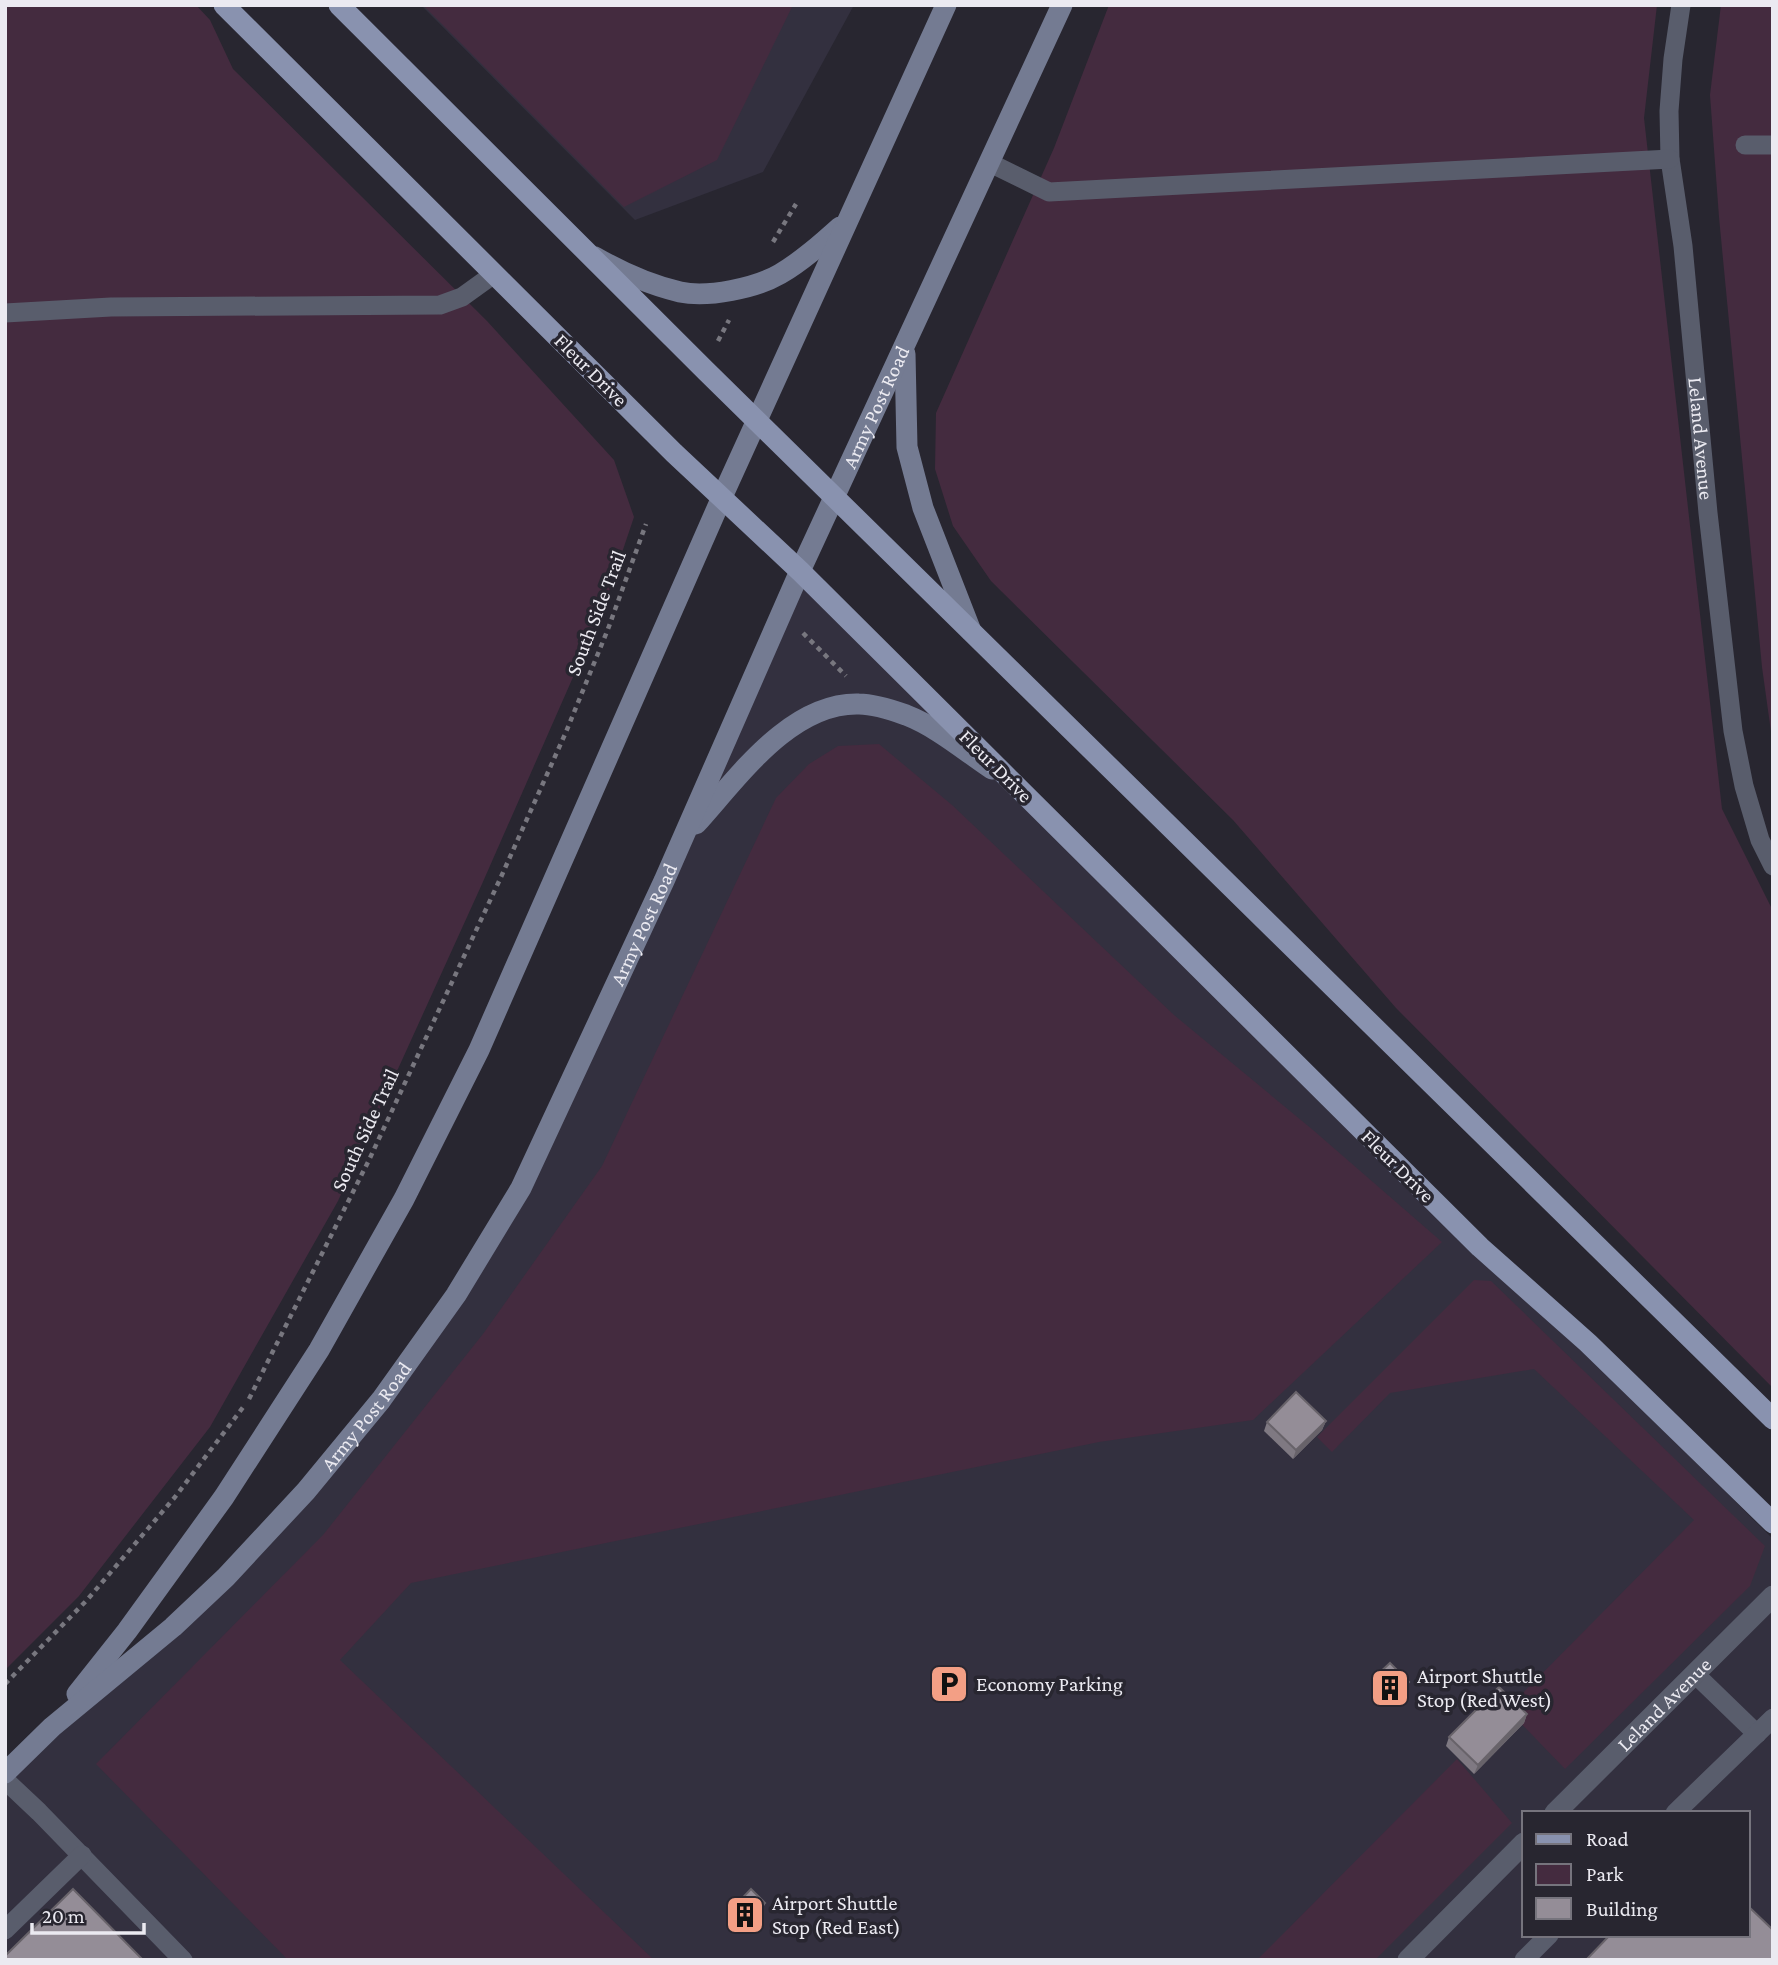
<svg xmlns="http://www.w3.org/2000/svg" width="1778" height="1965" font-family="'Crimson Pro',serif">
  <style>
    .built { fill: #33303f; fill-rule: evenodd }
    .green { fill: #442b3f }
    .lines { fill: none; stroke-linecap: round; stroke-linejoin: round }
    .path { stroke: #78777f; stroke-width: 4.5; stroke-dasharray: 5 5; stroke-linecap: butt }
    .lane { stroke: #595d6c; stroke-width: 19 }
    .street { stroke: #595d6c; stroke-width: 21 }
    .secondary { stroke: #747b92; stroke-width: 21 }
    .primary { stroke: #8992af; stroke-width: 21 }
    .wall { fill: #7f7982 }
    .shaded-wall { fill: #68636a }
    .building { fill: #948d97; stroke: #68636a; stroke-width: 2 }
    .labels { text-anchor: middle; stroke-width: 7; stroke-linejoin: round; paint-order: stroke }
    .street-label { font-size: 21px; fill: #ebeaf1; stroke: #282630 }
    .poi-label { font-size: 21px; fill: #ebeaf1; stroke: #282630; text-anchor: start }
  </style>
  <rect width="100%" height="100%" fill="#282630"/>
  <!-- built -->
  <g class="built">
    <path d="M421,5H854L763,172L635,220Z"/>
    <path d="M800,571L1773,1539V1960H5V1773L306,1491L521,1188ZM1524,1813H1748V1935H1524Z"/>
  </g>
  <!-- green -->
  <g class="green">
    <path d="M5,5H196L210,20L233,69L487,321L614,460L634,517L603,609L482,884L338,1201L210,1427L79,1596L5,1670Z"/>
    <path d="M423,5H793L717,160L624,207Z"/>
    <path d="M1109,5H1657L1644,118L1722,809L1773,911V1388L1396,1008L1233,820L991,581L953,526L935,469L936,413L1054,148Z"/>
    <path d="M1721,5H1773V746L1762,667L1719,217L1710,95Z"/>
    <path d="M879,744L952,805L1174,1015L1313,1130L1442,1242L1253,1420L1099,1442L411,1583L340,1660L654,1960H288L96,1764L323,1535L483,1334L602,1166L776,798L809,764L838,746Z"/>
    <path d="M1474,1280L1491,1281L1765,1546L1750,1586L1565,1769L1507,1709L1694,1520L1534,1369L1390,1393L1332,1452L1317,1437Z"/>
    <path d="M1457,1759L1512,1823L1375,1960H1257Z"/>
  </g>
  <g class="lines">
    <!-- path -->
    <g class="path">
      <path d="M773,242L796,204"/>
      <path d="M718,341L729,320"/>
      <path d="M803,633L846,676"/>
      <path d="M249,1399L369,1160L501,877L566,732L608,629L646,524"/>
      <path d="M5,1684L87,1600L175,1497L244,1406"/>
    </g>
    <!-- lane -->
    <g class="lane">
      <path id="s1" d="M1681,5L1673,59L1669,111L1670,159L1683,246L1708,513L1733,731L1744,786L1760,840L1773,866"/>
      <path d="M1745,145H1773"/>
      <path d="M990,163L1049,192L1670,159"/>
      <path d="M5,313L111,307L440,305L462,297L494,274"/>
      <path d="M1695,1674L1757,1734"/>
      <path d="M5,1780L39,1812L183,1960"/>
      <path d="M1675,1813L1773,1718"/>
      <path d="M5,1930L82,1855"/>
      <path d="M1524,1960L1549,1935"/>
    </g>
    <!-- street -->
    <g class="street">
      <path id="s2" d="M1555,1813L1773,1596"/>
      <path d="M1408,1960L1524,1843"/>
    </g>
    <!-- secondary -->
    <g class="secondary">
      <path d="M595,257C621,272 650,285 680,292C708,298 756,288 780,274C802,261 821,244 840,227"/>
      <path d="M905,354L907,447L923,508L971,631"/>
      <path d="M696,824C737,779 790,702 859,704C874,704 892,710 906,715C937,727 965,751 992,769"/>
      <path d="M77,1694L127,1631L224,1497L319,1350L404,1199L479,1050L722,497L946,5"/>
      <path id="s3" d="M5,1773L52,1727L173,1627L226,1577L306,1491L381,1400L456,1295L521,1188L664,881L800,571L1062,5"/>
    </g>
    <!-- primary -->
    <g class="primary">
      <path d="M224,5L674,453L800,571L1480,1247L1588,1343L1773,1523"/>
      <path d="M339,5L706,371L1773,1419"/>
    </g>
  </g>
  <!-- wall -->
  <g class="wall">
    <path d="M1326,1421L1322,1430L1293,1459L1264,1431L1267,1422Z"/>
    <path d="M1377,1675L1405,1691L1392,1703L1374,1684Z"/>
    <path d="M1527,1714L1524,1723L1474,1774L1446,1746L1449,1737Z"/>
    <path d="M765,1903L762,1912L741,1932L727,1919L731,1910Z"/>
  </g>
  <!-- shaded-wall -->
  <g class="shaded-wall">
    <path d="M1326,1421L1322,1430L1293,1459L1296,1450Z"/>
    <path d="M1409,1682L1405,1691L1392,1703L1396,1695Z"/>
    <path d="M1527,1714L1524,1723L1474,1774L1478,1765Z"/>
    <path d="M765,1903L762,1912L741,1932L744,1924Z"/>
  </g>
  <!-- building -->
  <g class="building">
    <path d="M1296,1392L1326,1421L1296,1450L1267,1422Z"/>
    <path d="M1390,1663L1409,1682L1396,1695L1377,1675Z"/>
    <path d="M1499,1687L1527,1714L1478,1765L1449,1737Z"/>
    <path d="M73,1889L143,1960H5V1956Z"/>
    <path d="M751,1889L765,1903L744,1924L731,1910Z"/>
    <path d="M1748,1906L1773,1930V1960H1586L1610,1935H1748Z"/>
  </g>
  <!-- icons -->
  <defs>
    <symbol id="parking-square" viewBox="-11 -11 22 22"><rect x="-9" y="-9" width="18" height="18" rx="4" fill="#f39f85" stroke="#282630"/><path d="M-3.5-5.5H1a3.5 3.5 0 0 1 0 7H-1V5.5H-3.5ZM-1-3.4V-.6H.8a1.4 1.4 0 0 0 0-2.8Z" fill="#111"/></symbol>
    <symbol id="building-square" viewBox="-11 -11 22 22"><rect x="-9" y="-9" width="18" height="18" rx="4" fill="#f39f85" stroke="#282630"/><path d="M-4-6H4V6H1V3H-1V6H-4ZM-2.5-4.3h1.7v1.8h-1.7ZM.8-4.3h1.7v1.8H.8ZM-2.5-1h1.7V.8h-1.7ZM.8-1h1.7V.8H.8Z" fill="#111"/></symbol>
  </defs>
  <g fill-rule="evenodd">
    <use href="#parking-square" x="927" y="1662" width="44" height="44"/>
    <use href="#building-square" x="1368" y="1666" width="44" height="44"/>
    <use href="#building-square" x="723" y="1893" width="44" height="44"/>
  </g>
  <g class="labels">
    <!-- street labels -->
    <g class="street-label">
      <text transform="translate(591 370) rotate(45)" y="7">Fleur Drive</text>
      <text dy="7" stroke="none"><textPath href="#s3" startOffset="1643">Army Post Road</textPath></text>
      <text dy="7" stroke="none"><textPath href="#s1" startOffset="436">Leland Avenue</textPath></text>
      <text transform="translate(596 613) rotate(-69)" y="7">South Side Trail</text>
      <text transform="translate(996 766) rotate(45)" y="7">Fleur Drive</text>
      <text dy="7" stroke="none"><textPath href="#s3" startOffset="1076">Army Post Road</textPath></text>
      <text transform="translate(365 1130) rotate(-65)" y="7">South Side Trail</text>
      <text transform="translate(1398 1166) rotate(45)" y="7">Fleur Drive</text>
      <text dy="7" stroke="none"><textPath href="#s3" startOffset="509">Army Post Road</textPath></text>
      <text dy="7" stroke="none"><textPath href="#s2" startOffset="154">Leland Avenue</textPath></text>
    </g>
    <!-- poi labels -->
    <g class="poi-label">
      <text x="1417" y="1683">Airport Shuttle<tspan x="1417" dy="24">Stop (Red West)</tspan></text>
      <text x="976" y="1691">Economy Parking</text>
      <text x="772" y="1910">Airport Shuttle<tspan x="772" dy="24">Stop (Red East)</tspan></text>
    </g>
  </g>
  <!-- border -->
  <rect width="1778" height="1965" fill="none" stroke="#ebeaf1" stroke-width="14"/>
  <!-- legend -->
  <rect x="1522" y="1811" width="228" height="126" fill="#282630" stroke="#76747d" stroke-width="2"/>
  <rect x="1536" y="1834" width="35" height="10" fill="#8992af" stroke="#76747d" stroke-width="2"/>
  <text x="1586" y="1846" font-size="21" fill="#ebeaf1">Road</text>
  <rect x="1536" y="1864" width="35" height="21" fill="#442b3f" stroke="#76747d" stroke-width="2"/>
  <text x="1586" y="1881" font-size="21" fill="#ebeaf1">Park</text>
  <rect x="1536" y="1898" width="35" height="21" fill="#948d97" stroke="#76747d" stroke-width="2"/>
  <text x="1586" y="1916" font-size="21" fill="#ebeaf1">Building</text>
  <!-- scale -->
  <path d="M32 1923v10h112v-10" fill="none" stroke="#ebeaf1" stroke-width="3.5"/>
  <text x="42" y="1923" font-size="21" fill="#ebeaf1" stroke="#282630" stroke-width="5" paint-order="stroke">20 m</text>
</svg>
